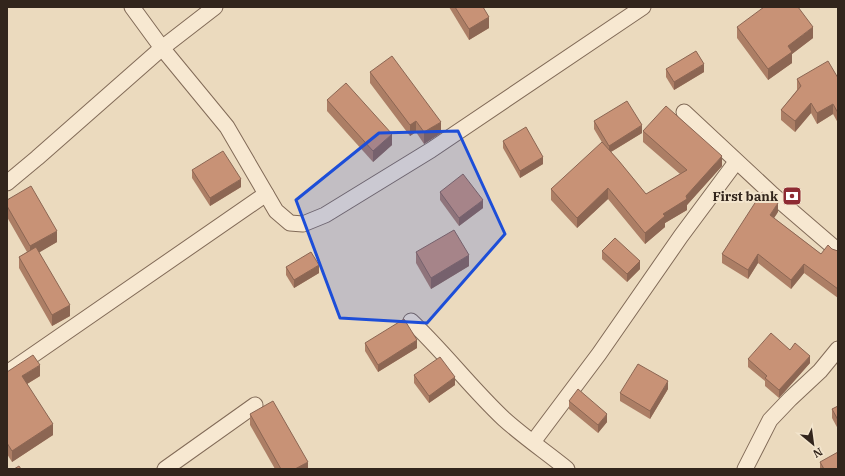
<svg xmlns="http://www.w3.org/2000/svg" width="845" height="476" font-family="'IBM Plex Serif',serif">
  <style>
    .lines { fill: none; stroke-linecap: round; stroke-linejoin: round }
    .street-casing { stroke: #826b58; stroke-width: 17 }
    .street { stroke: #f7e8d1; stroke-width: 15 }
    .wall { fill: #ac7e65 }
    .shaded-wall { fill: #8c6653 }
    .building { fill: #c89276; stroke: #8c6653 }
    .marked { fill: #1d4ed8; fill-opacity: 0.2; stroke: #1d4ed8; stroke-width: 3; stroke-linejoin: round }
    .labels { text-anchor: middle; stroke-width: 4; stroke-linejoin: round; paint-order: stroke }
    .poi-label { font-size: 13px; font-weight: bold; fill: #32251c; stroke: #f3e5cd; text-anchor: end }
  </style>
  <rect width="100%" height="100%" fill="#ebdabe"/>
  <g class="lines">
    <defs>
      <g id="street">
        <path d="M132,7L162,48L227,127L276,211L290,223L303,224L325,215L431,150L643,7"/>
        <path d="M684,112L773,195L838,251"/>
        <path d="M7,183L37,158L162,48L215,7"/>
        <path d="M411,321C444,352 471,388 504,419C524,437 546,452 567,469"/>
        <path d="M7,373L266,194"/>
        <path d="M533,442L599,354L681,236L736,162"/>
        <path d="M165,469L255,405"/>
        <path d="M745,469L770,420L790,399L820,371L838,349"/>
      </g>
    </defs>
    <!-- street casing -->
    <use href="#street" class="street-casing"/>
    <!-- street -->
    <use href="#street" class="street"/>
  </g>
  <!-- wall -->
  <g class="wall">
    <path d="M449,7H483L489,28L469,40Z"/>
    <path d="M737,27L813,38L792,54V63L768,80L737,38Z"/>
    <path d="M666,69L704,72L674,90L666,77Z"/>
    <path d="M370,72L441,133L424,144L416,132L410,136L370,83Z"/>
    <path d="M838,78V123L833,114L817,124L811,113L795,132L781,120V110L797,90V79Z"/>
    <path d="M327,100L392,145L373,162L327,111Z"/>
    <path d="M594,121L642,133L611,152L646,194L680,174L643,142V131L722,166L687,205V210L665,223V227L645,244L608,199L577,228L551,200V189L603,144L594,129Z"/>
    <path d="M503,141L543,164L520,178L503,148Z"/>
    <path d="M192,170L241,187L210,206L192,178Z"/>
    <path d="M440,192L483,208L459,226L440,200Z"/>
    <path d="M7,200L57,242L39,252L70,316L52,326L19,268V257L27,252L7,217Z"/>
    <path d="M778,212L774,218L821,254L832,249L838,251V305V298L804,273L791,289L758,263L748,279L722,263V254Z"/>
    <path d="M602,251L640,269L627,282L602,259Z"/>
    <path d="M416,252L469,266L431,289L416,263Z"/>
    <path d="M286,267L319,273L294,288L286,275Z"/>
    <path d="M365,343L417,348L378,372L365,351Z"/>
    <path d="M748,359L810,363L779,398L765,386V381L748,367Z"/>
    <path d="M7,372L40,376L27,384L53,435L12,462L7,454Z"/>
    <path d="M414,375L455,385L429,403L414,383Z"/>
    <path d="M668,389L650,419L620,401V393Z"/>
    <path d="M569,401L607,422L598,433L569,409Z"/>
    <path d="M838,406V429L832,418V409Z"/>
    <path d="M250,414L308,469H275L250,425Z"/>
    <path d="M820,462L838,469H820Z"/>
  </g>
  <!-- shaded-wall -->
  <g class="shaded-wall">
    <path d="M489,17V28L469,40V29Z"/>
    <path d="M813,27V38L792,54V63L768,80V69L788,46Z"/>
    <path d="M704,64V72L674,90V82Z"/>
    <path d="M811,103V113L795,132V121Z"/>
    <path d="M833,104V114L817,124V113Z"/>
    <path d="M416,121V132L410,136V125Z"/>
    <path d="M441,122V133L424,144V132Z"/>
    <path d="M642,125V133L609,153V146Z"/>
    <path d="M392,134V145L373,162V151Z"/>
    <path d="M722,156V166L687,205V210L665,223V227L645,244V233L663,214L686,196Z"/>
    <path d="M543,157V164L520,178V171Z"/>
    <path d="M241,179V187L210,206V198Z"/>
    <path d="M608,188V199L577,228V218Z"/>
    <path d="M483,200V208L459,226V218Z"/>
    <path d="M778,203V212L770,224V215Z"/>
    <path d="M57,231V242L30,258V246Z"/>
    <path d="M758,254V263L748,279V270Z"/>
    <path d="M469,255V266L431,289V278Z"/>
    <path d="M640,261V269L627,282V274Z"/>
    <path d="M804,264V273L791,289V280Z"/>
    <path d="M319,265V273L294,288V280Z"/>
    <path d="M70,305V316L52,326V315Z"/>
    <path d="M417,340V348L378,372V365Z"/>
    <path d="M810,356V363L779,398V390Z"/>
    <path d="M40,365V376L22,387V376Z"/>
    <path d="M455,377V385L429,403V396Z"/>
    <path d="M668,381V389L650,419V411Z"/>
    <path d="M607,414V422L598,433V425Z"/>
    <path d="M53,424V435L12,462V451Z"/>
    <path d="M308,462V469H295Z"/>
  </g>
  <!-- building -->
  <g class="building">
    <path d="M455,7H483L489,17L469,29Z"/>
    <path d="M764,7H798L813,27L788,46L792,52L768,69L737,27Z"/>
    <path d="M696,51L704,64L674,82L666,69Z"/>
    <path d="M392,56L441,122L424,132L416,121L410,125L370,72Z"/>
    <path d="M828,61L838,78V113L833,104L817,113L811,103L795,121L781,110L801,86L797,79Z"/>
    <path d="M346,83L392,134L373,151L327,100Z"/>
    <path d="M627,101L642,125L609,146L594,121Z"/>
    <path d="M666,106L722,156L686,196L687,199L663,214L665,216L645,233L608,188L577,218L551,189L602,142L619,161L646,194L687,170L643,131Z"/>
    <path d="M526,127L543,157L520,171L503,141Z"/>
    <path d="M223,151L241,179L210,198L192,170Z"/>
    <path d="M463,174L483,200L459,218L440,192Z"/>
    <path d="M31,186L57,231L30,246L7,206V200Z"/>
    <path d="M762,192L778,203L770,215L821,254L828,245L832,249L838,251V289L804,264L791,280L758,254L748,270L722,254Z"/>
    <path d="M454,230L469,255L431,278L416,252Z"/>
    <path d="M615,238L640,261L627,274L602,251Z"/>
    <path d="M36,247L70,305L52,315L19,257Z"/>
    <path d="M311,252L319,265L294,280L286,267Z"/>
    <path d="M404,319L417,340L378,365L365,343Z"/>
    <path d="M771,333L790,350L795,343L810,356L779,390L765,378L767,376L748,359Z"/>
    <path d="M33,355L40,365L22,376L53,424L12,451L7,443V372Z"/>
    <path d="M440,357L455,377L429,396L414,375Z"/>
    <path d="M638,364L668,381L650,411L620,393Z"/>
    <path d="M578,389L607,414L598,425L569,401Z"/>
    <path d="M273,401L308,462L295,469H281L250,414Z"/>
    <path d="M838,406V420L832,409Z"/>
    <path d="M838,452V469H824L820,462Z"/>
    <path d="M19,466L21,469H14Z"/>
  </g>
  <!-- marked area -->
  <path class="marked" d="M458,131L505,234L427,323L340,318L296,200L379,133Z"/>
  <!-- icons -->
  <defs>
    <symbol id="bank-square" viewBox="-11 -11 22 22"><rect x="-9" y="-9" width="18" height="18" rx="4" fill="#8e2b33" stroke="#f3e5cd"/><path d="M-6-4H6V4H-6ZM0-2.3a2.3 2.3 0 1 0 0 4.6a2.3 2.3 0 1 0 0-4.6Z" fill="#fff"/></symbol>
  </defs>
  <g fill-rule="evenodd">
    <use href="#bank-square" x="781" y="185" width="22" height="22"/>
  </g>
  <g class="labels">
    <!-- poi labels -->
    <g class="poi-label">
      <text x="778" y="201">First bank</text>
    </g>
  </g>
  <!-- border -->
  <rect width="845" height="476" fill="none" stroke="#32251c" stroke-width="16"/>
  <!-- north arrow -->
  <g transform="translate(813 444) rotate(151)" stroke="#f3e5cd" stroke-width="3" paint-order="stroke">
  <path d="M0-3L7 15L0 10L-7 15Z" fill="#32251c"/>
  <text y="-6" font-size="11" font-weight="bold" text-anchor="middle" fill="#32251c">N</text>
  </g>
</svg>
